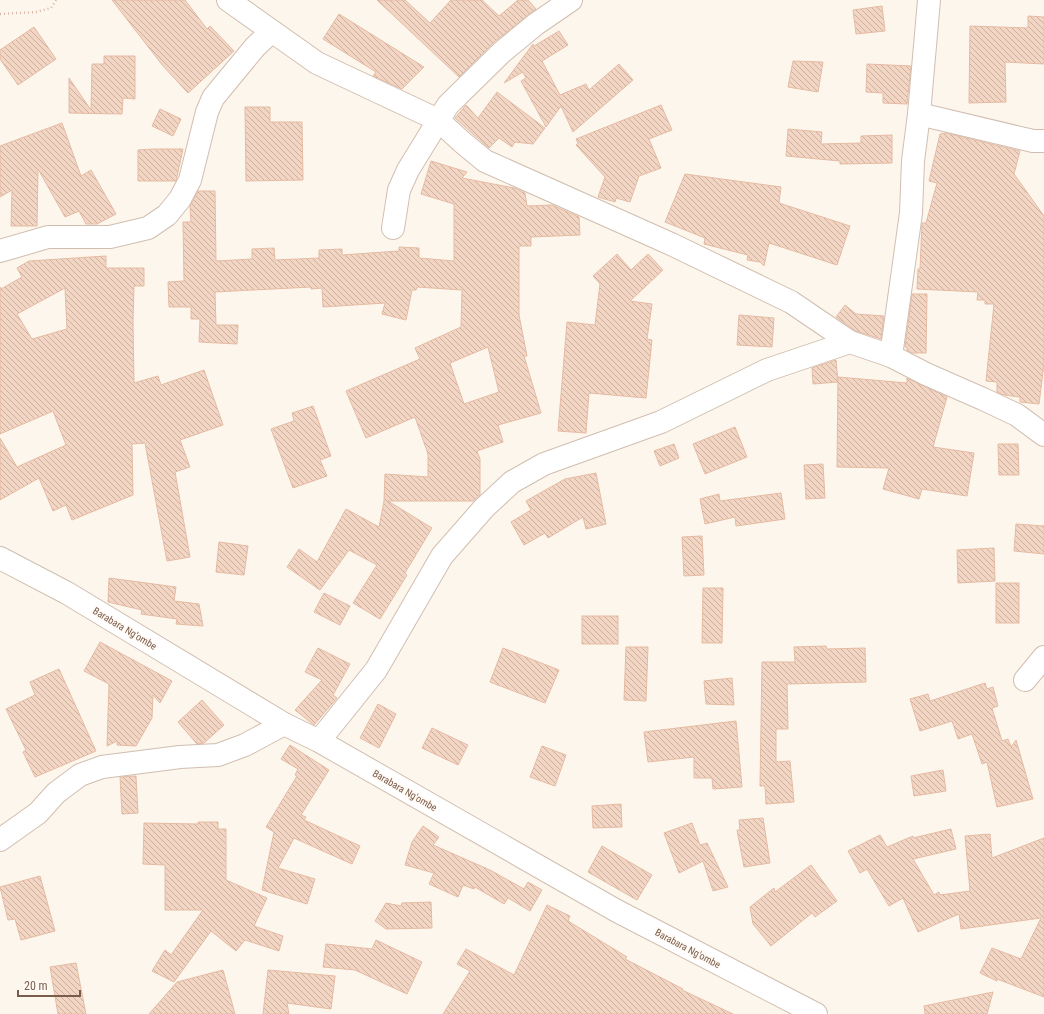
<svg xmlns="http://www.w3.org/2000/svg" width="1044" height="1014" font-family="'Roboto Condensed',sans-serif">
  <style>
    .building { fill: url(#building-back-hatch); stroke: #e6bba3; fill-rule: evenodd }
    .lines { fill: none; stroke-linecap: round; stroke-linejoin: round }
    .minor-casing { stroke: #d1beb0; stroke-width: 24 }
    .path { stroke: #d9b8a5; stroke-width: 2.5; stroke-dasharray: 1 3; stroke-linecap: butt }
    .minor { stroke: #fff; stroke-width: 22 }
    .labels { text-anchor: middle; stroke-width: 3; stroke-linejoin: round; paint-order: stroke }
    .street-label { font-size: 10px; fill: #7a5c4d; stroke: #fffaf3 }
  </style>
  <defs>
    <pattern id="building-back-hatch" width="6" height="6" patternUnits="userSpaceOnUse"><rect width="6" height="6" fill="#f3d5c3"/><path d="M-1 5l2 2M0 0l6 6M5-1l2 2" fill="none" stroke="#cab0a1"/></pattern>
  </defs>
  <rect width="100%" height="100%" fill="#fdf6ec"/>
  <!-- building -->
  <g class="building">
    <path d="M112,0H185L207,29L210,26L234,51L188,93L163,66Z"/>
    <path d="M377,0H405L430,23L451,0H482L499,16L518,0H528L536,9L494,42L459,77Z"/>
    <path d="M882,6L885,31L856,34L853,10Z"/>
    <path d="M339,14L424,67L402,89L373,76L376,72L323,39Z"/>
    <path d="M1028,16L1044,17V64L1005,62L1006,102L969,103L970,26L1028,28Z"/>
    <path d="M34,27L56,59L18,85L0,59V50Z"/>
    <path d="M559,31L568,45L542,61L560,95L586,84L589,90L619,64L633,80L573,132L561,106L546,127L521,81L526,78L523,72L504,83L533,44L534,46Z"/>
    <path d="M104,56H135V99L123,98L122,114L69,113V78L91,110L92,64H104Z"/>
    <path d="M793,61L823,62L818,92L788,87Z"/>
    <path d="M867,64L911,66L907,104L883,103V93L866,92Z"/>
    <path d="M497,92L545,128L533,144L515,142L512,147L499,138L489,148L455,118L466,105L478,118Z"/>
    <path d="M661,105L672,130L649,139L661,168L639,176L630,202L616,198L615,202L598,197L605,177L576,145L578,143L576,139Z"/>
    <path d="M245,107H270V122H302L303,180L246,181Z"/>
    <path d="M160,109L181,119L173,136L152,126Z"/>
    <path d="M62,123L81,176L91,170L116,214L97,224H86L79,211L65,217L38,169L37,226H11L12,190L0,197V146Z"/>
    <path d="M788,129L822,132L821,144L861,143V136L892,135V163L840,164V161L786,156Z"/>
    <path d="M946,133L1020,151L1014,174L1044,216V364L1039,404L1020,402V397L1004,395L997,392V382L986,381L994,304H985V300H977L978,292L917,289L918,269H920L922,223H926L937,183L929,181L940,134Z"/>
    <path d="M154,149H183L176,181H138V150Z"/>
    <path d="M431,161L467,172L462,178L514,188L525,193L527,206L552,205L579,217L580,235L531,237V246H519V315L527,356H524L541,413L498,425L503,442L477,451L480,459V495L473,501H388L432,528L405,573L407,575L380,619L353,603L377,565L349,550L320,590L287,567L299,549L317,562L346,509L379,527L384,501L385,474L428,477V454L415,417L366,438L346,391L420,359L415,348L461,327L462,290L417,287L416,290H412L406,320L382,314L385,303L323,307L322,288L311,289V287L215,292L216,325H238L237,344L199,342L200,319H191V307H169L168,282L184,281L183,222H191L190,206L198,191H215L216,261L252,259V249L274,248L275,260L319,258V250L342,249V255L399,251V247L419,248V258L454,261V204L421,194ZM488,347L499,392L464,404L450,363Z"/>
    <path d="M685,174L781,187L779,203L850,226L837,265L769,243L764,266L760,262L747,260L748,255L704,244L705,238L665,222Z"/>
    <path d="M617,254L631,270L648,254L663,270L630,301L652,304L647,339L652,340L646,398L589,393L586,433L558,431L567,322L595,325L600,284L593,276Z"/>
    <path d="M106,256V268H144V286H134L133,322L134,383L158,376L161,385L204,370L223,425L180,440L190,467L175,472L190,557L167,561L145,443L132,444L133,495L72,520L66,505L53,511L39,478L0,500V438L17,467L66,445L53,411L0,434V287L1,289L22,277L17,268L29,261ZM65,288L67,329L32,339L17,314Z"/>
    <path d="M912,294H927L926,353H912L907,350V347H905Z"/>
    <path d="M845,305L856,314L884,316L881,339L856,331L836,317Z"/>
    <path d="M739,315L774,318L772,347L737,345Z"/>
    <path d="M836,360L838,382L813,384L812,368Z"/>
    <path d="M838,377L907,383V378L947,397L933,447L974,453L967,496L922,489L919,499L883,489L889,468L837,467Z"/>
    <path d="M313,406L331,456L320,460L327,476L293,488L271,429L294,421L292,413Z"/>
    <path d="M735,427L747,457L705,474L693,444Z"/>
    <path d="M674,444L679,458L660,466L654,451Z"/>
    <path d="M998,444H1018L1019,475H999Z"/>
    <path d="M823,464L825,498L806,499L804,465Z"/>
    <path d="M596,473L606,524L586,529L583,517L548,538L545,533L524,545L511,522L531,510L526,501L565,479Z"/>
    <path d="M781,493L785,519L736,526L735,517L705,524L700,499L719,494L720,501Z"/>
    <path d="M1016,524L1044,526V554L1014,551Z"/>
    <path d="M702,536L704,575L684,576L682,537Z"/>
    <path d="M219,542L248,546L244,575L216,572Z"/>
    <path d="M994,548L995,581L958,583L957,550Z"/>
    <path d="M109,578L176,587L174,601L199,604L203,626L176,624L177,619L141,614L142,610L108,602Z"/>
    <rect x="996" y="583" width="23" height="40"/>
    <path d="M703,588H723L722,643H702Z"/>
    <path d="M324,593L350,606L340,625L314,612Z"/>
    <rect x="582" y="616" width="36" height="28"/>
    <path d="M100,642L172,681L160,703L153,695L152,718L136,746L117,745V741L107,746L109,684L84,671Z"/>
    <path d="M826,646L827,649L865,648L866,682L787,684L788,729H776V762L790,761L794,802L766,804L765,786H760L762,662H795L794,647Z"/>
    <path d="M626,647H648L646,701L624,700Z"/>
    <path d="M318,648L350,664L333,695L337,698L314,725L295,710L322,680L305,672Z"/>
    <path d="M503,648L559,670L545,703L490,682Z"/>
    <path d="M59,669L96,751L35,777L23,752L26,750L6,709L35,695L30,682Z"/>
    <path d="M732,678L734,705L706,704L704,681Z"/>
    <path d="M985,683L987,689L993,687L998,706L992,708L1002,741L1008,739L1011,747L1016,740L1033,799L997,807L987,762L982,764L972,734L958,739L952,721L920,731L910,699L928,694L930,701Z"/>
    <path d="M202,700L224,725L204,743L197,744L178,722Z"/>
    <path d="M378,704L396,714L379,748L360,738Z"/>
    <path d="M736,721L742,787L713,789L712,778H694V757L648,762L644,732Z"/>
    <path d="M432,728L468,745L458,765L422,748Z"/>
    <path d="M290,745L329,770L301,815L306,817L304,820L360,846L352,864L294,838L278,868L315,879L307,904L262,890L274,832L266,827L297,776L295,775L298,769L281,759Z"/>
    <path d="M542,746L566,755L555,786L530,777Z"/>
    <path d="M943,770L946,791L914,796L911,776Z"/>
    <path d="M136,776L138,813L122,814L120,777Z"/>
    <path d="M621,804L622,827L593,828L592,806Z"/>
    <path d="M763,818L770,863L744,867L737,830H740L739,820Z"/>
    <path d="M198,822H218V829H226V880L267,898L254,926L283,936L279,951L245,940L236,951L211,931L174,982L152,971L165,950L171,955L203,910H165V865L143,864L144,823L198,824Z"/>
    <path d="M692,823L700,845L707,843L728,887L713,891L703,861L679,873L664,833Z"/>
    <path d="M423,826L439,837L433,845L490,870L524,889L528,882L542,890L530,911L508,898L504,904L475,887L474,889L463,885L458,897L429,884L434,873L405,865L412,842Z"/>
    <path d="M951,829L956,849L913,859L934,895L939,892L940,895L970,891L965,836L990,834L992,858L1044,838V997L997,979V981L980,973L992,948L1021,959L1041,918L961,929L959,914L918,932L903,898L889,906L867,869L860,873L848,851L880,835L887,847L913,836V838Z"/>
    <path d="M602,846L652,875L637,900L588,872Z"/>
    <path d="M811,865L837,901L815,917L812,913L771,946L753,924L750,907L774,888L775,892Z"/>
    <path d="M40,876L55,931L21,940L15,919L8,920L0,887Z"/>
    <path d="M431,902L432,928L386,929L375,921L386,903L401,906L402,903Z"/>
    <path d="M547,905L570,916L568,921L627,957L625,959L683,989L682,990L733,1014H443L470,971L457,964L466,949L514,975Z"/>
    <path d="M376,940L422,962L407,994L355,970L323,967L326,944L372,949Z"/>
    <path d="M76,963L86,1014H58L50,967Z"/>
    <path d="M223,970L235,1014H149L177,982Z"/>
    <path d="M268,970L335,976L331,1009L287,1003L289,1014H263Z"/>
    <path d="M993,992L987,1014H925L924,1006Z"/>
  </g>
  <g class="lines">
    <defs>
      <g id="minor">
        <path d="M228,0L317,63L438,120L462,142L485,161L671,244L791,302L850,342"/>
        <path d="M919,114L1033,141H1044"/>
        <path d="M393,228L399,190L408,170L448,105L502,52L536,24L571,0"/>
        <path d="M0,251L48,237H110L148,228L167,215L180,199L190,180L207,112L213,98L255,47L271,32"/>
        <path d="M891,356L911,213L913,161L919,114L929,0"/>
        <path d="M0,558L67,593L284,724L319,741L617,911L816,1014"/>
        <path d="M1025,680L1044,657"/>
        <path d="M319,741L376,670L442,556L484,508L512,482L544,464L661,422L767,370L850,342L891,356L926,374L983,399L1017,415L1044,435"/>
        <path d="M0,840L38,813L56,793L80,775L102,767L180,757L218,755L245,745L284,724"/>
      </g>
    </defs>
    <!-- minor casing -->
    <use href="#minor" class="minor-casing"/>
    <!-- path -->
    <path class="path" d="M0,14L36,12L51,8L56,0"/>
    <!-- minor -->
    <use href="#minor" class="minor"/>
  </g>
  <g class="labels">
    <!-- street labels -->
    <g class="street-label">
      <text transform="translate(125 628) rotate(31)" y="4">Barabara Ng'ombe</text>
      <text transform="translate(405 790) rotate(30)" y="4">Barabara Ng'ombe</text>
      <text transform="translate(688 948) rotate(28)" y="4">Barabara Ng'ombe</text>
    </g>
  </g>
  <!-- scale -->
  <path d="M18 990v6h62v-6" fill="none" stroke="#7a5c4d" stroke-width="2"/>
  <text x="24" y="990" font-size="12" fill="#7a5c4d" stroke="#fffaf3" stroke-width="3" paint-order="stroke">20 m</text>
</svg>
